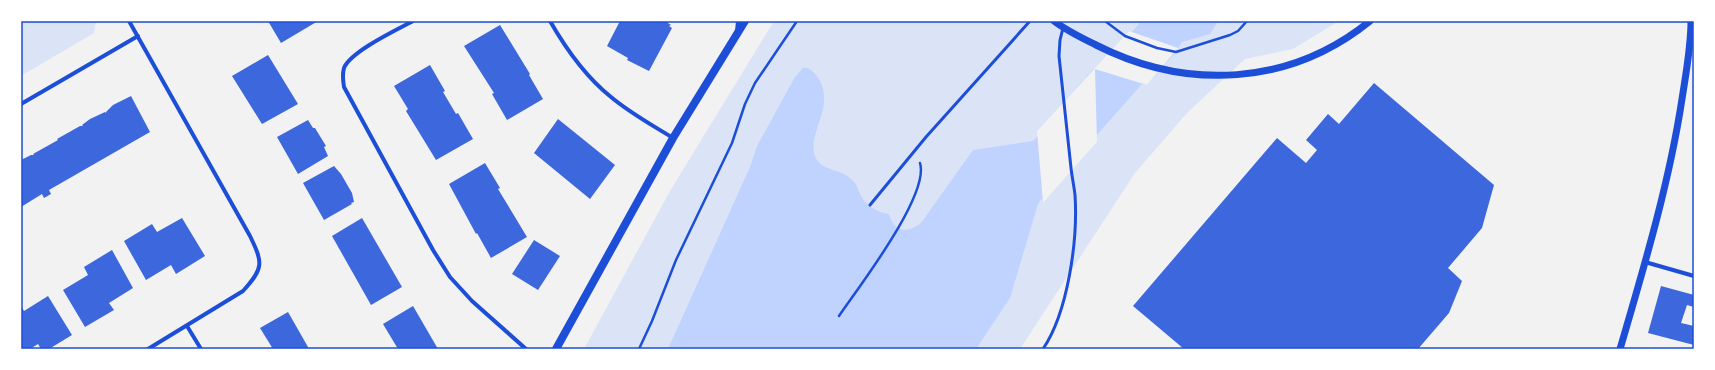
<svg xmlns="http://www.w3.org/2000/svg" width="1715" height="370" font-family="'Fira Sans',sans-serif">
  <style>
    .green { fill: #dbe4f7 }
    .water { fill: #bfd3fe }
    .pier { fill: #f2f2f2 }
    .building { fill: #3d67dc }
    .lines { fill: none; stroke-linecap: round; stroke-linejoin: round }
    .path { stroke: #1d4ed8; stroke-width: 2.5 }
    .service { stroke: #1d4ed8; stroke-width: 3 }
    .minor { stroke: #1d4ed8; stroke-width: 4 }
    .tertiary { stroke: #1d4ed8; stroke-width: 7 }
    .secondary { stroke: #1d4ed8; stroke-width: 8 }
    .neatline { fill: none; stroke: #1d4ed8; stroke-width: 1.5 }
  </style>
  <rect width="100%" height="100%" fill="#f2f2f2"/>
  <!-- green -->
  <g class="green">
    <path d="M21,21H96L94,33L21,76Z"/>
    <path d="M774,21H1339L1293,49L1245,59L1187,113L1135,173L1020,349H584L670,191Z"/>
  </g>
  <!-- water -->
  <path class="water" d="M1141,21H1218L1210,34L1182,42L1176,52L1147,85L1142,84L1096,136L1097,142L1043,203L1042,198L1038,204L1010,298L976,349H668L750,167L757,146L795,77L803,68C809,67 812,71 816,75C840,106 802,136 817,160C825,172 843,168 855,183C858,187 858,190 860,194C865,205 878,213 889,214C894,232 907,234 921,223L973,150L1033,141L1038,136L1037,131L1041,127L1093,69H1095L1129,31L1132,32Z"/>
  <!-- pier -->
  <path class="pier" d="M1129,31L1178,48L1147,85L1095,69L1097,142L1043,203L1037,131Z"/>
  <!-- building -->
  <g class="building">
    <path d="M268,21H318L281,43Z"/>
    <path d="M620,21H665L671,25L669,26L672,28L649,71L627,60L628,58L607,46Z"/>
    <path d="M500,25L530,74L529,75L543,99L507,120L492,94L494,93L487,82L464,46Z"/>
    <path d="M268,55L298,104L262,124L232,76Z"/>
    <path d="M430,65L445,91L443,92L456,114L458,113L473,139L436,160L406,111L408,109L394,86Z"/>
    <path d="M1374,83L1494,185L1482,228L1448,268L1462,281L1449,313L1418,349H1184L1133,306L1277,138L1306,163L1317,150L1306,140L1328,114L1339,124Z"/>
    <path d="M131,96L150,132L49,190L51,194L44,198L42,194L21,207V160L31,155H34L33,154L58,140L57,139L80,126H83L82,125L90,119L105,112V113L113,105Z"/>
    <path d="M558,119L615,165L590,199L534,153Z"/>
    <path d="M308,120L313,128H315L326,146L324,147L328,156L298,174L277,137Z"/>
    <path d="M485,163L500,188L498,189L527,237L491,258L477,233L476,234L449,184Z"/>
    <path d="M334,166L341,174L352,193L354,202L351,203L352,204L324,220L303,183Z"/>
    <path d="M182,218L205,256L176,274L171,265L146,280L124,241L152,224L157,232Z"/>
    <path d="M362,218L402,287L371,305L332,236Z"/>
    <path d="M534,240L560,256L538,290L512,274Z"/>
    <path d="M112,250L133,288L109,303L114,310L85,327L63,290L88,275L84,267Z"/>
    <path d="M1661,286L1694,295V307L1687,305L1681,323L1694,326V345L1648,333Z"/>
    <path d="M48,296L72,335L49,349H41L38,344L30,349H21V306L24,311Z"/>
    <path d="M413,306L438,349H398L383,324Z"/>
    <path d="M288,312L308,347L309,349H273L260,328Z"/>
  </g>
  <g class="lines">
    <!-- path -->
    <g class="path">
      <path d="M1105,21L1125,36L1157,48L1176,52L1230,35L1238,31L1247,21"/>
      <path d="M839,316C858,288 930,195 920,163"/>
      <path d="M639,349L652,321L676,260L732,143L745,104L755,83L797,21"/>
    </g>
    <!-- service -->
    <g class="service">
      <path d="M870,205L926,137L1030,21"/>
      <path d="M1043,349C1068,312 1078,240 1075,195C1074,186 1072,177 1071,168C1067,131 1063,93 1059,56L1060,40L1063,28"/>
    </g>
    <!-- minor -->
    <g class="minor">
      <path d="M129,21L250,236C263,263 264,268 243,291L148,349"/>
      <path d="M413,21C396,30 350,52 344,68C342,75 343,81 344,87L433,250L450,277L472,301L526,349"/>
      <path d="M550,21C566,49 586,77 611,97C630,113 652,125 673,138"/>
      <path d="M737,31L738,21"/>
      <path d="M21,104L138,36"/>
      <path d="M1645,262L1694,276"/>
      <path d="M187,326L201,349"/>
    </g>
    <!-- tertiary -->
    <g class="tertiary">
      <path d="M1054,21C1067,31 1082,38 1096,45C1187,91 1290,86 1370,21"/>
      <path d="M1620,349C1644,267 1669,184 1682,99C1686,73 1691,47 1691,21"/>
    </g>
    <!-- secondary -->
    <path class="secondary" d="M556,349L673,138L745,21"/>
  </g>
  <!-- border -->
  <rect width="1715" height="370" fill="none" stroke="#ffffff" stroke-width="44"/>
  <rect x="22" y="22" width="1671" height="326" class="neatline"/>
</svg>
